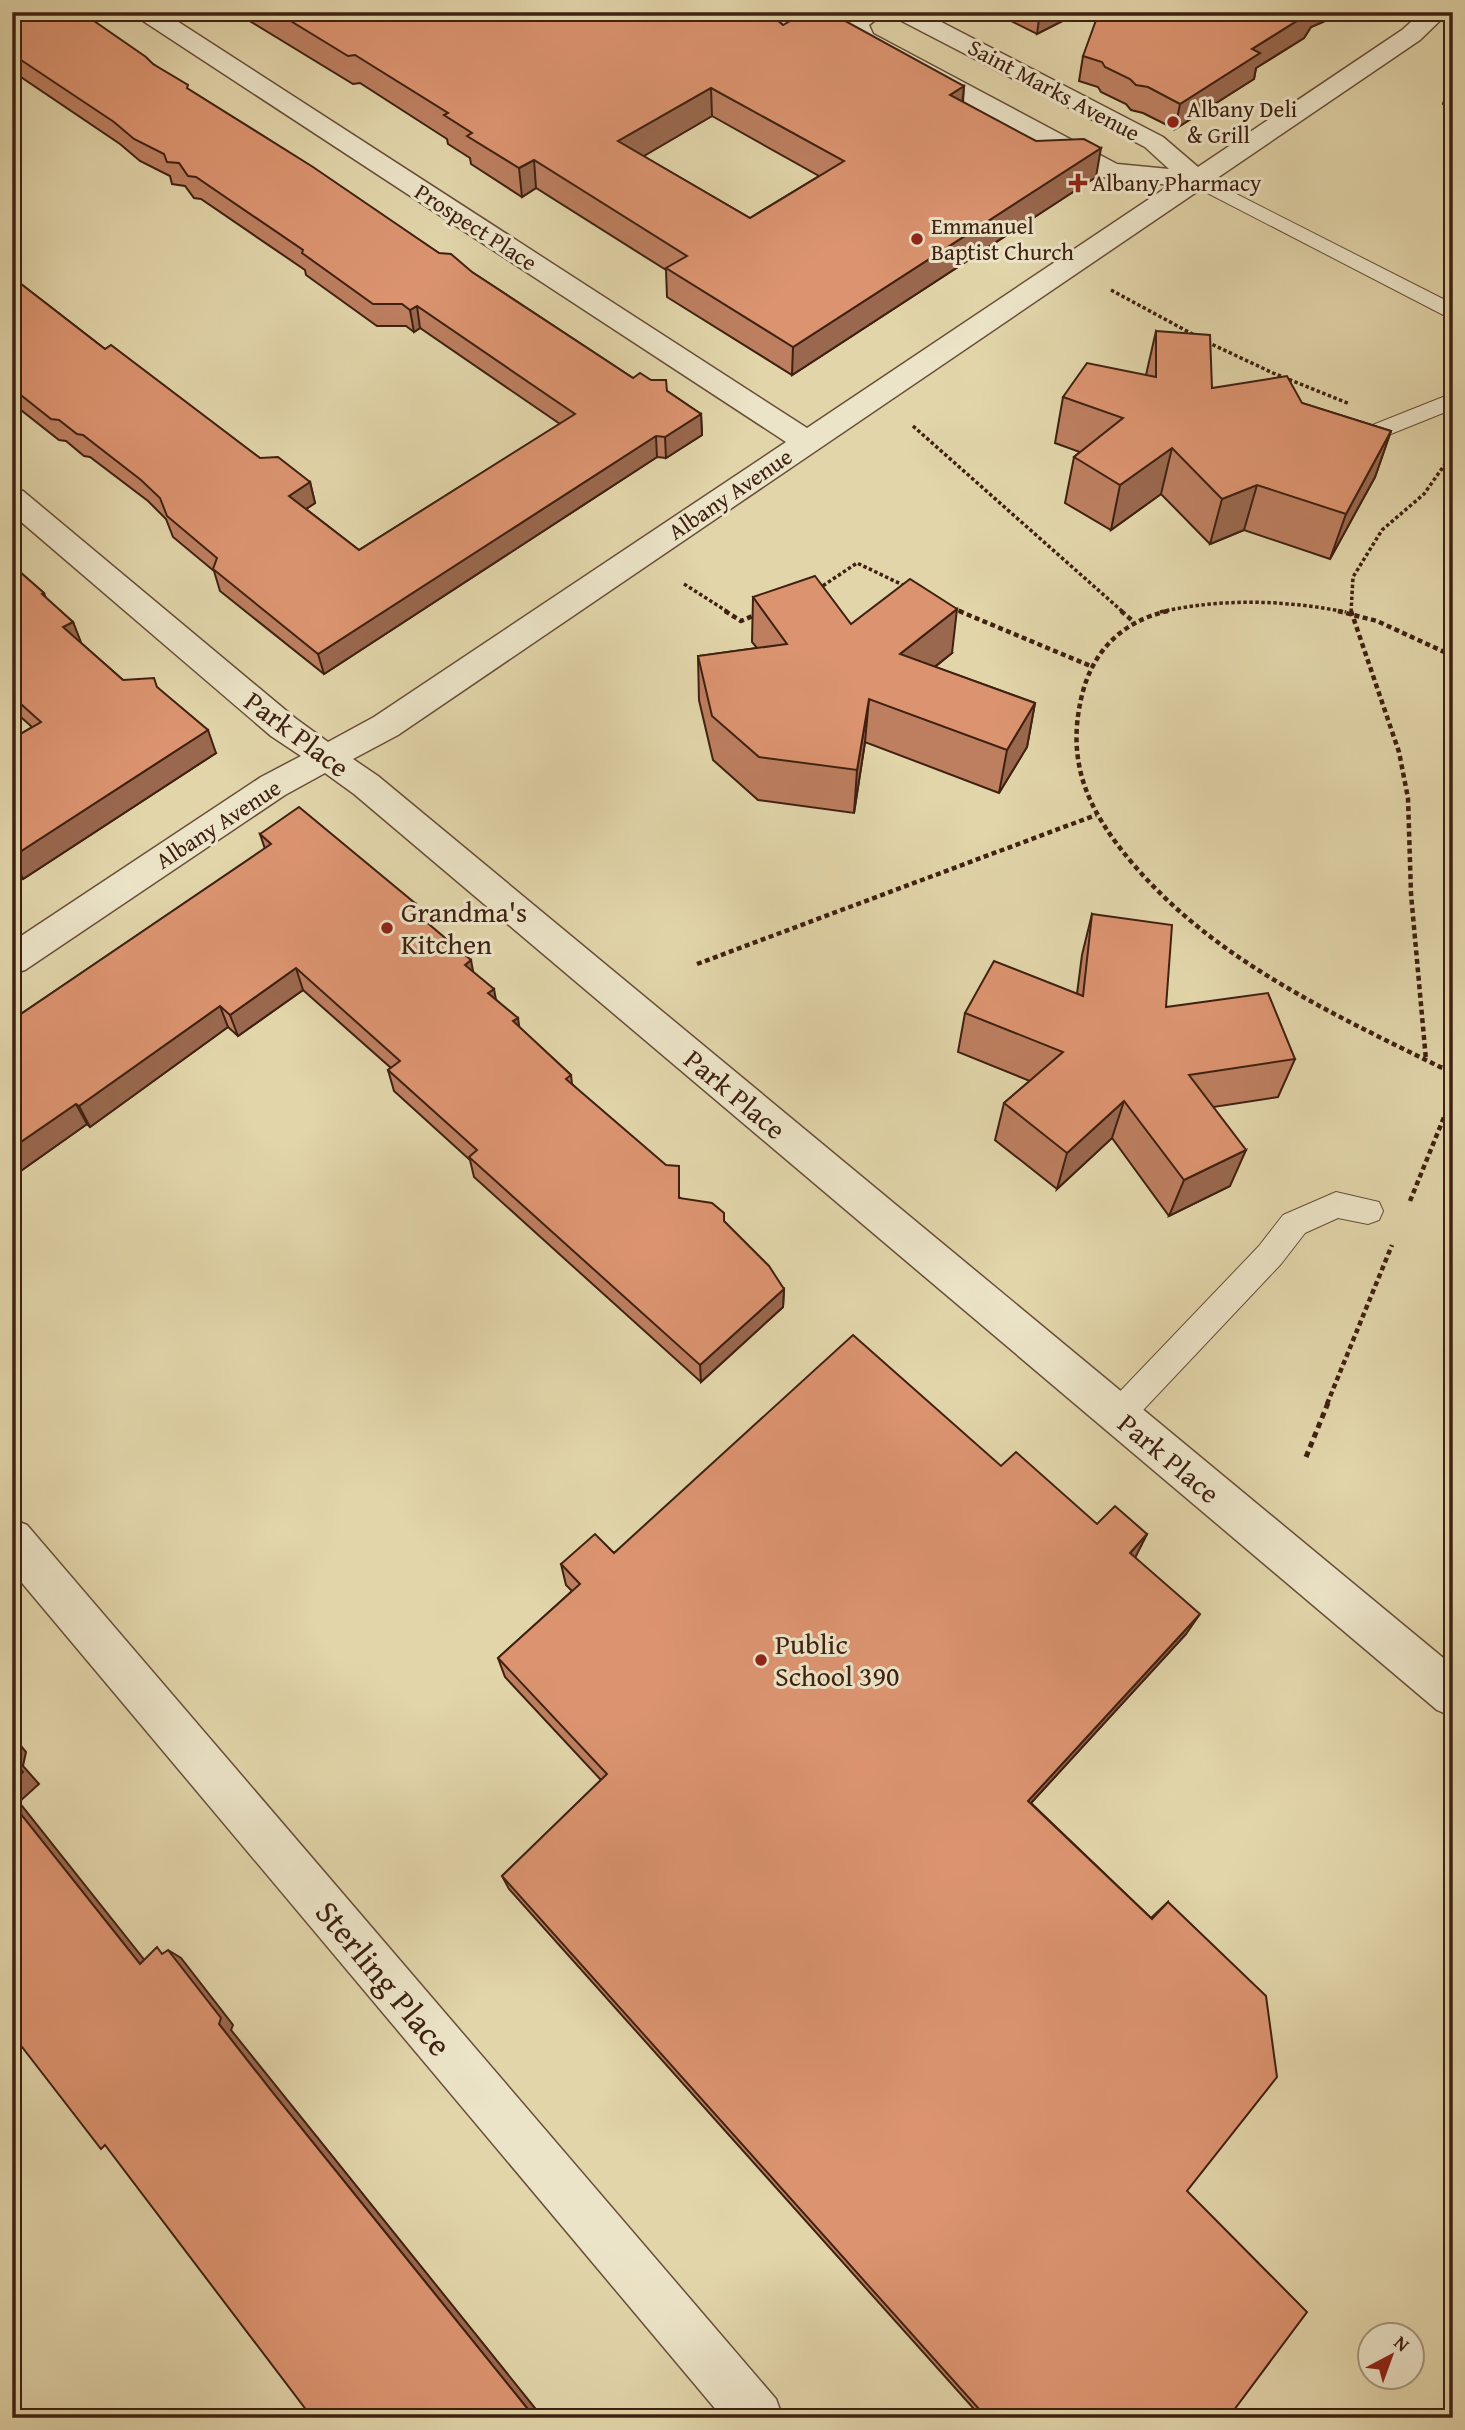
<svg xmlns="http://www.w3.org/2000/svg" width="1465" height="2430" font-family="'Gentium Book Plus',serif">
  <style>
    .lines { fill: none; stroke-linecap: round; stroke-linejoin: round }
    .lane-casing { stroke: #684d37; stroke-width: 2 }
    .street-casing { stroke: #684d37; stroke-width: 3 }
    .path-far2 { stroke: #3f2011; stroke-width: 3.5; stroke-dasharray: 3.5 2.5; stroke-linecap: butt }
    .path-far1 { stroke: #3f2011; stroke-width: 4.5; stroke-dasharray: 5 3.5; stroke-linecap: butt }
    .path { stroke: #3f2011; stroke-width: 5; stroke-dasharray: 6 4.5; stroke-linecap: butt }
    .lane { fill: #ece4c8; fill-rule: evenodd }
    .street { fill: #ece4c8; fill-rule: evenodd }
    .wall { fill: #bd7f60; stroke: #3f2011; stroke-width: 2; fill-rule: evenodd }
    .shaded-wall { fill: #9a684e; stroke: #3f2011; stroke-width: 2 }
    .building { fill: #dc9470; stroke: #3f2011; stroke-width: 2; fill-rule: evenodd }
    .poi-dot { fill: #8f2418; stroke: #ece4c8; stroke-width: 2.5 }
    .labels { text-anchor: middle; stroke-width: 6; stroke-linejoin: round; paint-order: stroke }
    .far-street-label { font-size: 23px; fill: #3f2011; stroke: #ece4c8 }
    .far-poi-label { font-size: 23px; fill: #3f2011; stroke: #ece4c8; text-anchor: start }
    .street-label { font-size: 28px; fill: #3f2011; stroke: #ece4c8 }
    .poi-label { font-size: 28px; fill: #3f2011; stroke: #ece4c8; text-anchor: start }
    .near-street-label { font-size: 33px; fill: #3f2011; stroke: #ece4c8 }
  </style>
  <rect width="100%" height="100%" fill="#e2d5aa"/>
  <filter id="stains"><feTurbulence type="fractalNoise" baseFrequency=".00286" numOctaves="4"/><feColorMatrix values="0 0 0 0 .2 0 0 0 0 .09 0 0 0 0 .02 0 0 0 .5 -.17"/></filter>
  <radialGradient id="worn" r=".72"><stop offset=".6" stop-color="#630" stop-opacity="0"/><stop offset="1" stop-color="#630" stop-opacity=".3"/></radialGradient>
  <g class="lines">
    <defs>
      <g id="lane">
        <path d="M1197,174L1453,304V320L1190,184L1187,180L1190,176Z"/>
        <path d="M1453,393V409L1361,446L1353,449L1345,446L1342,441L1345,436Z"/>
        <path d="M1336,1192L1379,1202L1383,1211L1379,1220L1368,1224L1338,1218L1305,1233L1281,1264L1129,1425L1118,1429L1107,1425L1102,1415L1107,1405L1259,1246L1283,1215Z"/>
      </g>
      <g id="street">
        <path d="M134,12H163L807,428L1170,185L1102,177L854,44L844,27C853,9 867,12 885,12L869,25L873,34L1117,164L1169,169L1145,147L894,17L891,12H922L1163,137L1198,167L1402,30L1422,12H1449L1420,40L398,735L353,759L378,776L1453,1666V1717L1437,1710L354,794L325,773L285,795L25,970L12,974V942L261,777L301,756L271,736L12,514V488L23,491L295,718L328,742L374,717L786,442L137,17Z"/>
        <path d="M12,1519L27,1525L776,2399L783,2418H723L12,1571Z"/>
      </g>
    </defs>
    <!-- lane casing -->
    <use href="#lane" class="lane-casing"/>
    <!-- street casing -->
    <use href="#street" class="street-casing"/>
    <!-- path-far2 -->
    <g class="path-far2">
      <path d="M1111,290L1196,336"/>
      <path d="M1207,342L1273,373L1350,404"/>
      <path d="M913,426L1123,612"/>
      <path d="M684,584L728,612"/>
      <path d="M818,589L857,563L907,587"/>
      <path d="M953,608L963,612"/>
      <path d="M1160,612C1223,598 1284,600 1346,612"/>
      <path d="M1351,612L1353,577L1382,530L1424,494L1453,453"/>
    </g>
    <!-- path-far1 -->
    <g class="path-far1">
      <path d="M725,611L741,621L755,615"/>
      <path d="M959,611L1093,667"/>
      <path d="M1121,611L1134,622"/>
      <path d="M1168,611C1123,621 1093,650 1082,695C1065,764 1089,812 1133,864C1215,960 1329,1012 1440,1067L1453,1070"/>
      <path d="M1338,611L1377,621L1453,656"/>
      <path d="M1351,611L1399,752L1408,798L1411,894L1426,1060"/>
      <path d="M697,964L1096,815"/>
      <path d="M1410,1201L1453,1095"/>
      <path d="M1327,1404L1392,1245"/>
    </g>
    <!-- path -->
    <path class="path" d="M1306,1457L1328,1403"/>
    <!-- lane -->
    <use href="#lane" class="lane"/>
    <!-- street -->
    <use href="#street" class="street"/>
  </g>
  <!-- wall -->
  <g class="wall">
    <path d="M12,12L153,64L189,90L439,253L472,272L633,378L667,391L701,414L702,435L666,458L657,457L324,674L220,591L214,571L173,537L166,519L148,501L90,457L84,456L66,441L59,440L12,403V277L105,349L260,458L310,482L315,503L306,509L359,550L560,424L420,328L414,332L406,326H377L306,275L305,270L201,199L194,198L185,186L172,184L170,176L140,161L120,144L18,75L15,67L12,65Z"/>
    <path d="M235,12H768L783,25L964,86L963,102L1096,177L792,375L667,297L666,270L536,188L522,197L471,164L470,158L448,144L447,139L360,83L353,84ZM712,116L819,176L750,218L643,156Z"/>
    <path d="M993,12H1080L1037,34Z"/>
    <path d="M1325,21L1311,27L1304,38L1256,68L1254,79L1175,129L1143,113L1131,110L1126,104L1101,92L1098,87L1079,81L1083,56Z"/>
    <path d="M1453,74V112L1443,104Z"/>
    <path d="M1156,331L1212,388L1302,403L1391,431L1375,477L1330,559L1244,530L1210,544L1161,494L1111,530L1065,503L1074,457L1080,452L1055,443L1063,397L1146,375Z"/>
    <path d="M12,565L44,593L46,598L73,622L81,643L123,680L158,688L216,753L23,879L12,878V739L32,727L12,709Z"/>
    <path d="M753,597L851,624L952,653L935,667L1035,703L1027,747L999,793L865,742L854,813L758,800L713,760L699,700L698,656L757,648L752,642Z"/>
    <path d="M260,834L418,915L473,972L519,1027L571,1075L572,1084L680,1198L724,1221L784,1289L783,1307L701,1382L474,1177L470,1160L394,1091L388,1070L391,1068L303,990L238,1036L228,1027L90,1127L87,1124L15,1175L12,1173V1020L265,849Z"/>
    <path d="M1092,914L1166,1007L1295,1059L1278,1097L1213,1107L1230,1186L1169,1216L1112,1138L1057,1189L995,1140L1004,1103L1030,1081L958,1052L965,1013L1077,994L1082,955Z"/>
    <path d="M1001,1466L1097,1524L1147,1534L1135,1557L1186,1634L1031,1803L1151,1918L1168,1902L1187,2191L1228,2418H982L509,1889L502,1876L601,1780L505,1677L498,1658L572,1591L566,1585L561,1564Z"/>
  </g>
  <!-- shaded-wall -->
  <g class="shaded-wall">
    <path d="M1040,12H1080L1037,34Z"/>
    <path d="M1311,12H1330L1325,21L1311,27L1304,38L1256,68L1254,79L1175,129L1180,104L1252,49Z"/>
    <path d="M964,86L961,115L950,95Z"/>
    <path d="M711,88L712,116L620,170L618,141Z"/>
    <path d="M1101,148L1096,177L792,375L793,347Z"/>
    <path d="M534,160L536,188L522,197L519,168Z"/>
    <path d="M417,306L420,328L414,332L410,310Z"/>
    <path d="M701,414L702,435L666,458L665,437Z"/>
    <path d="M1391,431L1375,477L1330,559L1346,514Z"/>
    <path d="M656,436L657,457L324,674L318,654Z"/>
    <path d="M1172,448L1161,494L1111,530L1120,485Z"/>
    <path d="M310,482L315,503L294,517L289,496Z"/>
    <path d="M1257,485L1244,530L1210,544L1222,499Z"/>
    <path d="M957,609L952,653L895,698L900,654Z"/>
    <path d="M73,622L82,645L63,627Z"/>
    <path d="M869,699L865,742L854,813L857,770Z"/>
    <path d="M1035,703L1027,747L999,793L1007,750Z"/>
    <path d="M208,730L216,753L23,879L12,857Z"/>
    <path d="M416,904L421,927L410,908Z"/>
    <path d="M471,960L475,982L465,965Z"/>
    <path d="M296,968L303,990L238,1036L230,1015Z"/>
    <path d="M494,989L498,1011L488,993Z"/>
    <path d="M220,1006L228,1027L90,1127L79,1106Z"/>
    <path d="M518,1018L521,1039L513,1021Z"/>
    <path d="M1124,1101L1112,1138L1057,1189L1067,1153Z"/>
    <path d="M76,1104L87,1124L15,1175L12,1172V1148Z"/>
    <path d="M1246,1150L1230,1186L1169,1216L1184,1180Z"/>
    <path d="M784,1289L783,1307L701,1382L700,1365Z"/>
    <path d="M1147,1534L1136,1556L1119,1574L1130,1553Z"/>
    <path d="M1200,1614L1186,1634L1019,1816L1028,1801Z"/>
    <path d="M12,1735L26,1752L23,1766L39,1784L19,1802L154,1972L140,1964L12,1803Z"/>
    <path d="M168,1950L181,1958L233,2025L231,2030L543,2418H535L273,2093L219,2024Z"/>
  </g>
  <!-- building -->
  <g class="building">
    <path d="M12,12H81L146,57L153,64L188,85L187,88L313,167L439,253L451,254L472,272L633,378L640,373L651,380H666L667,391L701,414L665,437L656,436L318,654L213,569L217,558L167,516L160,498L141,480L83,435L77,434L59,420L51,419L12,388V277L105,349L111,345L260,458L278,457L310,482L289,496L359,550L575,414L417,306L410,310L402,304H373L302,253L303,250L196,177L188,176L179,163L167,162L164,154L134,139L114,122L12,54Z"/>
    <path d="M276,12H768L783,25L806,12H829L964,86L950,95L1036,141L1084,139L1101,148L793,347L666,268L687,256L534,160L519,168L467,136L472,133L444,115L448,113L355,55L348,56ZM711,88L844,161L750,218L618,141Z"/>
    <path d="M1099,12H1311L1252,49L1260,53L1180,104L1148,87L1136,85L1130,79L1105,67L1102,62L1083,56Z"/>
    <path d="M1156,331L1210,335L1212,388L1287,376L1302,403L1391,431L1346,514L1257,485L1222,499L1172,448L1120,485L1074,457L1123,418L1063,397L1087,363L1156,377Z"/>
    <path d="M12,565L44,593L42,594L73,622L63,627L123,680L154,678L157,687L208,730L12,857V739L41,722L12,696Z"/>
    <path d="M815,576L851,624L910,579L957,609L900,654L1035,703L1007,750L869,699L857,770L759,757L712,716L698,656L787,644L753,597Z"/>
    <path d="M299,807L416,904L410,908L471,960L465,965L494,989L488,993L518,1018L513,1021L571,1075L566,1079L666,1165L679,1166V1198L712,1203L724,1213V1221L769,1266L784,1289L700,1365L469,1157L477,1150L388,1070L400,1061L296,968L230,1015L220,1006L79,1106L76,1104L12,1148V1020L271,844L260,834Z"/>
    <path d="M1092,914L1172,925L1166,1007L1268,993L1295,1059L1189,1075L1246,1150L1184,1180L1124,1101L1067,1153L1004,1103L1063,1052L965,1013L994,961L1083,996Z"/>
    <path d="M853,1335L1001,1466L1016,1452L1097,1524L1115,1506L1147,1534L1130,1553L1200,1614L1028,1801L1152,1919L1168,1902L1266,1996L1277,2077L1187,2191L1307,2312L1228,2418H987L502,1876L607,1774L498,1658L580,1584L561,1564L595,1534L614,1553Z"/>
    <path d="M12,1760L23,1772L12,1782Z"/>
    <path d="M12,1803L140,1964L157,1947L162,1954L168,1950L221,2018L219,2024L273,2093L535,2418H301L307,2411L105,2145L101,2149L12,2034Z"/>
  </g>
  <!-- markers -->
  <g class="poi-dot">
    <circle cx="1173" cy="122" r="7"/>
    <path d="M1074.5 172.5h7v7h7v7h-7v7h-7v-7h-7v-7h7z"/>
    <circle cx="917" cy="239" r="7"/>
    <circle cx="387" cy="928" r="7"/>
    <circle cx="761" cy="1660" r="7"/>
  </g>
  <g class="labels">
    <!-- far-street labels -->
    <g class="far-street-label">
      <text transform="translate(1054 90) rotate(28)" y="8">Saint Marks Avenue</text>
      <text transform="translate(476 227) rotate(33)" y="8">Prospect Place</text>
      <text transform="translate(730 494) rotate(-34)" y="8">Albany Avenue</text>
      <text transform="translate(218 824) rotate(-33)" y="8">Albany Avenue</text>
    </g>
    <!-- far-poi labels -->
    <g class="far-poi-label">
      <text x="1187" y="117">Albany Deli<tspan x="1187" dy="26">&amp; Grill</tspan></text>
      <text x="1092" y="191">Albany Pharmacy</text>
      <text x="931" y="234">Emmanuel<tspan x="931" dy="26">Baptist Church</tspan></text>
    </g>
    <!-- street labels -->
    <g class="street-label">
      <text transform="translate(297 734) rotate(37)" y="10">Park Place</text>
      <text transform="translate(735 1094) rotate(40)" y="10">Park Place</text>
      <text transform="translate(1169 1458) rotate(40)" y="10">Park Place</text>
    </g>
    <!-- poi labels -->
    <g class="poi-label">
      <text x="401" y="922">Grandma's<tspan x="401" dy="32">Kitchen</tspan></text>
      <text x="775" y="1654">Public<tspan x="775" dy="32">School 390</tspan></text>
    </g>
    <!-- near-street labels -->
    <g class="near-street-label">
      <text transform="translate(384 1978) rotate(50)" y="12">Sterling Place</text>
    </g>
  </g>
  <!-- margin -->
  <rect width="1465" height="2430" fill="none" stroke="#e2d5aa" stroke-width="42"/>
  <rect x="14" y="14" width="1437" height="2402" fill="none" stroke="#3f2011" stroke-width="3.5"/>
  <rect x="21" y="21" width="1423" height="2388" fill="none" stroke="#3f2011" stroke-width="2"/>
  <!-- north arrow -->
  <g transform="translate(1391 2356) rotate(41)"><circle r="33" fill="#ece4c8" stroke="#a7967f" stroke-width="2"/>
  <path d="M0-5L12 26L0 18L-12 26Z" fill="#8f2418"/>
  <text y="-10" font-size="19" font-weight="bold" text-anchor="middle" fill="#3f2011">N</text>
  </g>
  <rect width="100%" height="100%" filter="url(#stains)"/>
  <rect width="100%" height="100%" fill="url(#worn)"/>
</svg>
